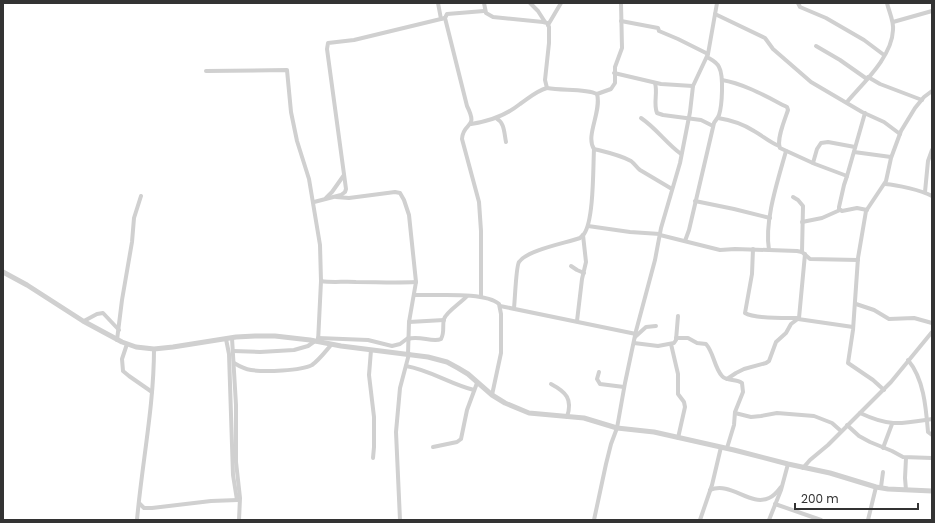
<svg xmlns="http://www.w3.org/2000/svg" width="935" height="523" font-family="Poppins,sans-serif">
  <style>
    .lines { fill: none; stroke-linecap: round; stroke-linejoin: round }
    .minor { stroke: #d0d0d0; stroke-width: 4 }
    .tertiary { stroke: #d0d0d0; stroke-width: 5 }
  </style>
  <rect width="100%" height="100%" fill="#fff"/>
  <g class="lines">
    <!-- minor -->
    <g class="minor">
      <path d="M438,3L441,19"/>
      <path d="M484,3L486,13L493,17L543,22L547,23L549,27V43L545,80L547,88C562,91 585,88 597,94C602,111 585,136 594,149C606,152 620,155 631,161C635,164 637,168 640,170L672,189"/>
      <path d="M530,3L538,11L545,22"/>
      <path d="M798,3L800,7L826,18L864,40L884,55"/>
      <path d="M715,14L765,38L773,49L811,82L862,112L884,122L900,134"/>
      <path d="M621,21L658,28L659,31L678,39L708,54"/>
      <path d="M893,22L932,11"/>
      <path d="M548,25L561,3"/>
      <path d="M816,46L840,60L867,79"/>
      <path d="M206,71L287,70L291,112L297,141L309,179L320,245L321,281L318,342"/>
      <path d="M614,73L661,84L693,86"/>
      <path d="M868,77L880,84L922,100"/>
      <path d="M722,80C745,84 767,97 787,107L788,110C785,119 776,140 780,148L815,164L847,176"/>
      <path d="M655,83C658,93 653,103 657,113L663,115L701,120L713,126"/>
      <path d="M597,94L611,89L615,83V67L622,48L621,3"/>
      <path d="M847,102C863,83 892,57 893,30C894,21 889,12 887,3"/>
      <path d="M865,113L847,176L844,185L839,207V209L842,211L857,208L867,210"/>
      <path d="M496,118C505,123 504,133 506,142"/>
      <path d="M641,118C656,128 666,143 681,154"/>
      <path d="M718,118C731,120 743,124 754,131C763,136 769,142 779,146"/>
      <path d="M471,124C490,121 505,116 520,104C529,98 536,91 547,88"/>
      <path d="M854,152L891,157"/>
      <path d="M813,163L817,149L821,143L828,142L855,147"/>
      <path d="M885,184C897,185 921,190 932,196"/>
      <path d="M925,192L928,161L932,150"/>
      <path d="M336,197L349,198L395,192L400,193L404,200L409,215L416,282L409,322L408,354"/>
      <path d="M793,197L798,200L803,206L802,252"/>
      <path d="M326,198L332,192L344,175"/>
      <path d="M695,201L734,209L770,218"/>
      <path d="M314,202L341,195L345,192L346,189L327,49L328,43L354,40L445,18"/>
      <path d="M802,222L822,218L840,210"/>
      <path d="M588,226L630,232L660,234"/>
      <path d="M660,235L720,250L735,249L797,251L802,252L810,259L858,260"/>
      <path d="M685,241L689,230L714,123C715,121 718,118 719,115C722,106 724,76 719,67C717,62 712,60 707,57"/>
      <path d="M753,249L752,274L745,313C754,319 787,318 799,318"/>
      <path d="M769,250C764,221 778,180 786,151"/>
      <path d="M571,266L577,270L584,273"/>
      <path d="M321,281C333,283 344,281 356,282C376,282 396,283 416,282"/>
      <path d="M414,295C434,296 485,291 499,304L501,314V353L492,395"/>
      <path d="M481,297V231L479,202L462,139C463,121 479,130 467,106L445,18L447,14L484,11"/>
      <path d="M856,304L874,310L889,319L914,318L932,323"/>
      <path d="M500,306L636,334"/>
      <path d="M514,308C515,300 516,266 519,262C527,250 566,243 580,238C581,237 583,235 584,234C594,220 593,167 594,149"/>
      <path d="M798,319L853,327"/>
      <path d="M84,321L97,314L103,313L119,330"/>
      <path d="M577,321L582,279L586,262L583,235"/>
      <path d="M409,322L444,320"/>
      <path d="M635,337L646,327L656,326"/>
      <path d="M232,338L236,405V462L240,498L239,520"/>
      <path d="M318,338L368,340L392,346L400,344L408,338"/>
      <path d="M676,338H688L697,343L706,344C714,353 714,367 722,376C727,382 736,378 742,383L743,392L735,412L734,425L727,448"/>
      <path d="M226,339L229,354L233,475L237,500"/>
      <path d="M408,339C419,335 433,343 441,339C445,332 442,326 444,319C446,312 462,302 467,296"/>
      <path d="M117,340L122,300L132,242L134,218L141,196"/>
      <path d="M634,343L658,346L674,343L676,340L678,316"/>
      <path d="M127,344L122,359L123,371L129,376L152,392"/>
      <path d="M671,344L678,374V394L684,402L685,407L678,438"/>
      <path d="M371,350L369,375L374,417V447L373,458"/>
      <path d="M233,351L260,352L294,350L308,346L315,341"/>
      <path d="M908,360C924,379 926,408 928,432L932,435"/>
      <path d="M234,363C239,366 244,369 251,370C264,372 301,371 312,365C319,360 325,352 331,345"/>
      <path d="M406,366C430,370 450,384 474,390"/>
      <path d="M599,372L597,379L600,384L624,387"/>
      <path d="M727,379L736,373L744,369L766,363L769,361L776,342L786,333L791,324L799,318L805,254"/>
      <path d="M551,384C566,392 573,399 567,417"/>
      <path d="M884,390L873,380L848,363L853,330L858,258L866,211L886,181L891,158L901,131L915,108L924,97L932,91"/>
      <path d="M735,413L751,417L761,416L777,413L814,416L832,423L841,431"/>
      <path d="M860,413C890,427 900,424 932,419"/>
      <path d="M847,425L859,436L870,442L892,451L903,457L932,458"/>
      <path d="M433,447L457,442L461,439L467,410L477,383"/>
      <path d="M883,448L892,424"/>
      <path d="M803,468L810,460L828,445L891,382L932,332"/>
      <path d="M881,487L883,472"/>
      <path d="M710,490C731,481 750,507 769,498C774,496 778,491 781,487"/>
      <path d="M906,490L905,478L906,458"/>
      <path d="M139,503L144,508H152L211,501L238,500"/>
      <path d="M775,504L821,520"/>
      <path d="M137,520C142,463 154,406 154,349"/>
      <path d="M400,520L396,432L400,388L409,354"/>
      <path d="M594,520L606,464L611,444L617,428L625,383L636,331L655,260L661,228L680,163L690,112L693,86L708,54L717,3"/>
      <path d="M700,520L712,485L721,447"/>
      <path d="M769,520L781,490L788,464"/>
      <path d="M868,520L876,487"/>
    </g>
    <!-- tertiary -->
    <path class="tertiary" d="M3,272L27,285L83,321L122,342L136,347L154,349L173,347L236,337L255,336H275L310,340L341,346L428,357L447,362L458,368L468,374L492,395L505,403L529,413L584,418L617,428L654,432L734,450L788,464L830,473L876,487L888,489L932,491"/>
  </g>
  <!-- border -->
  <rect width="935" height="523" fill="none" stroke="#333333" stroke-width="8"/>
  <!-- scale -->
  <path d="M795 503v6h123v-6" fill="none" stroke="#333333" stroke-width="2"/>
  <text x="801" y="503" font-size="12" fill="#333333" stroke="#ffffff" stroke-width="3" paint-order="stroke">200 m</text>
</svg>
